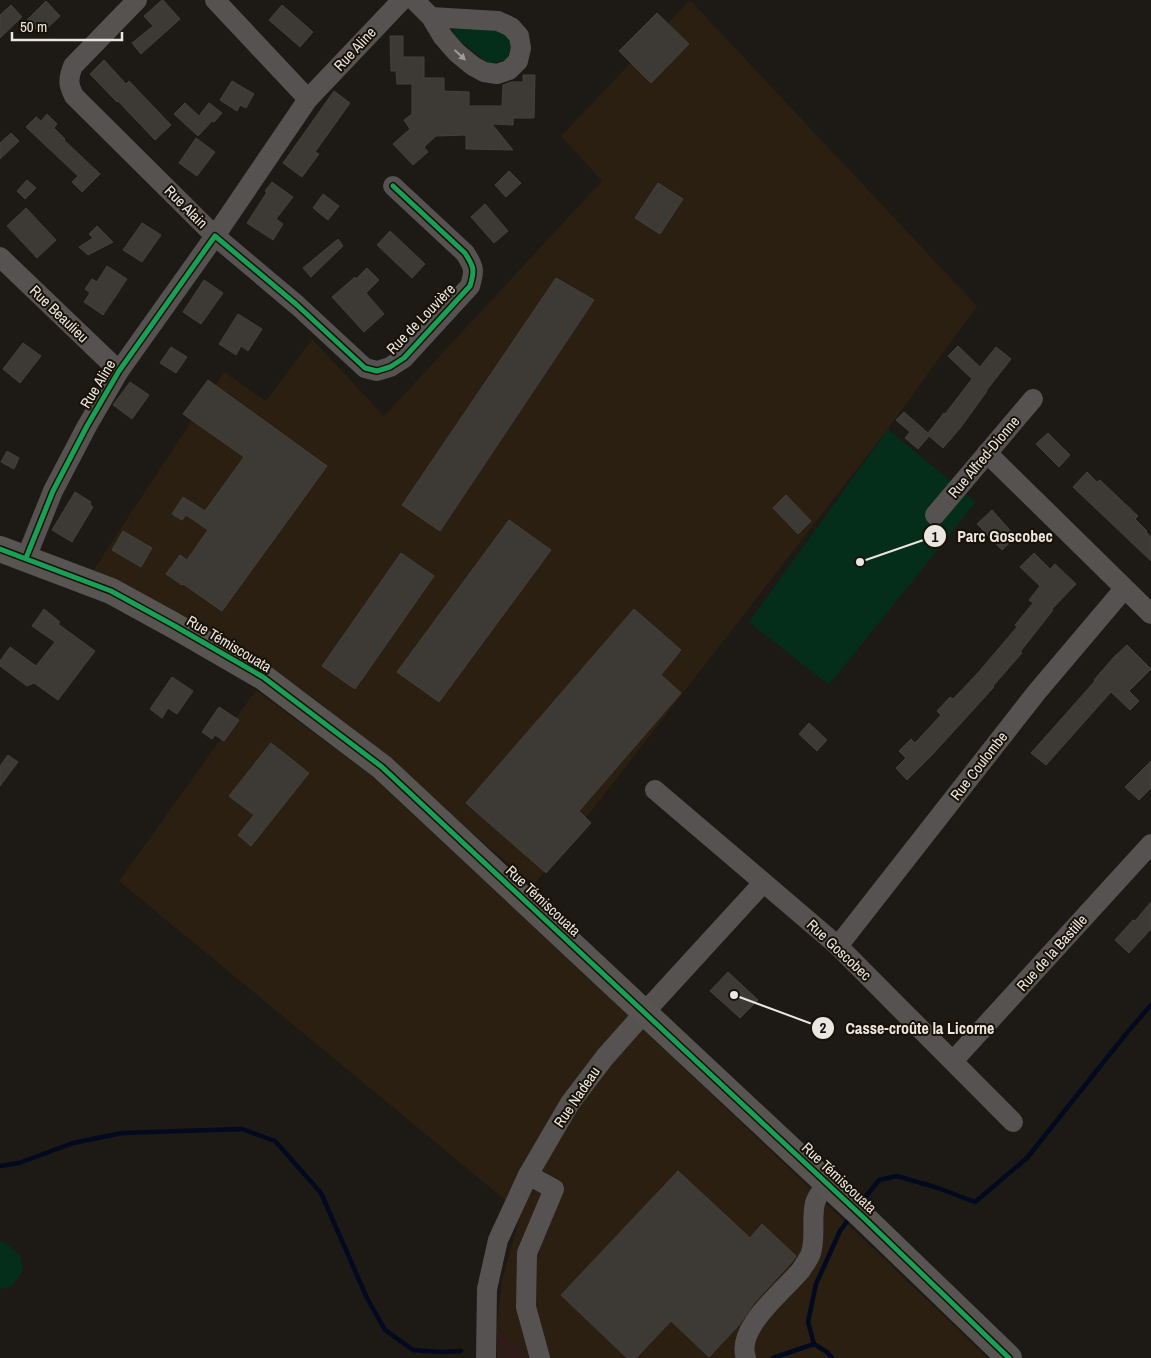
<svg xmlns="http://www.w3.org/2000/svg" width="1151" height="1358" font-family="'Archivo Narrow',sans-serif">
  <style>
    .built { fill: #2a1f11 }
    .industrial { fill: #2d1c17 }
    .green { fill: #042d1a }
    .lines { fill: none; stroke-linecap: round; stroke-linejoin: round }
    .stream { stroke: #03091e; stroke-width: 4.5 }
    .building { fill: #3d3a35; stroke: #44403c }
    .minor { stroke: #555251; stroke-width: 20 }
    .major { stroke: #575452; stroke-width: 26 }
    .cycleway-casing { stroke: #181107; stroke-width: 8 }
    .cycleway { stroke: #1a9f57; stroke-width: 5 }
    .oneway { fill: #a09c98 }
    .labels { text-anchor: middle; stroke-width: 4; stroke-linejoin: round; paint-order: stroke }
    .street-label { font-size: 15px; fill: #ebe6df; stroke: #181107 }
    .leader { fill: none; stroke: #ebe6df; stroke-width: 2 }
    .callout-dot { fill: #ebe6df; stroke: #181107; stroke-width: 2 }
    .mark-label { font-size: 15px; text-anchor: middle; font-weight: bold; fill: #111 }
    .callout-label { font-size: 16px; text-anchor: middle; font-weight: bold; fill: #ebe6df; stroke: #181107; stroke-width: 4; stroke-linejoin: round; paint-order: stroke }
  </style>
  <rect width="100%" height="100%" fill="#1d1914"/>
  <!-- built -->
  <g class="built">
    <path d="M690,0L977,306L888,429L534,885L375,752L322,704L257,658L92,572L224,372L266,401L312,339L384,416L602,181L561,136Z"/>
    <path d="M256,690L372,776L618,1005L988,1358H534L497,1328L502,1280L521,1213L119,881Z"/>
  </g>
  <!-- industrial -->
  <path class="industrial" d="M497,1328L534,1358H497Z"/>
  <!-- green -->
  <g class="green">
    <path d="M457,27L498,30L509,38L511,49L509,55L505,60L495,63H489L484,60L457,38L453,32Z"/>
    <path d="M888,429L976,502L829,685L749,622Z"/>
    <path d="M0,1241L6,1243L20,1256L23,1271L11,1287L0,1289Z"/>
  </g>
  <g class="lines">
    <!-- stream -->
    <g class="stream">
      <path d="M0,1166L19,1163L73,1143L122,1133L242,1129L275,1141L321,1193L367,1298L385,1330L413,1350L441,1352L461,1351"/>
      <path d="M860,1204L879,1180L897,1176L938,1188L975,1202L1027,1158L1126,1034L1151,1005"/>
      <path d="M814,1344L808,1322L816,1284L840,1231L851,1216"/>
      <path d="M814,1344L827,1352L832,1358"/>
      <path d="M773,1358L814,1344"/>
    </g>
  </g>
  <!-- building -->
  <g class="building">
    <path d="M162,0H163L180,19L141,54L132,43L153,26L144,16Z"/>
    <path d="M46,1L60,16L41,34L27,20Z"/>
    <path d="M11,5L22,17L0,38V15Z"/>
    <path d="M282,5L313,32L300,47L269,20Z"/>
    <path d="M657,13L689,44L651,83L619,51Z"/>
    <path d="M390,36H403V57H424V78H444V91L469,92V106H502L503,85L511,82H523V75H535L534,118H513V125L492,124L513,150L466,149V135L436,136L424,147L428,152L413,165L393,144L410,129L404,120L412,114V84H397L396,71H391Z"/>
    <path d="M104,60L126,84L129,81L171,125L155,140L118,101L117,102L90,74Z"/>
    <path d="M232,81L254,94L246,108L240,105L237,111L220,100Z"/>
    <path d="M334,91L350,103L315,152L319,154L302,177L283,163Z"/>
    <path d="M185,103L199,116L209,103L222,113L214,122L212,121L198,136L174,114Z"/>
    <path d="M47,114L57,124L54,128L65,139L64,140L100,174L82,192L72,182L78,176L26,127L36,117L41,121Z"/>
    <path d="M11,133L19,141L0,159V143Z"/>
    <path d="M196,138L215,152L197,176L179,163Z"/>
    <path d="M509,171L521,183L506,197L495,185Z"/>
    <path d="M27,180L36,188L25,199L17,191Z"/>
    <path d="M272,182L293,197L276,219L283,224L273,240L247,223L267,192L265,191Z"/>
    <path d="M658,183L683,199L660,234L635,218Z"/>
    <path d="M323,194L339,206L328,220L313,208Z"/>
    <path d="M485,204L508,231L494,243L471,217Z"/>
    <path d="M26,208L56,240L37,258L7,226Z"/>
    <path d="M142,223L161,235L142,262L123,250Z"/>
    <path d="M97,226L113,242L88,255L79,247L93,238L89,234Z"/>
    <path d="M390,231L425,264L412,278L377,245Z"/>
    <path d="M338,239L343,246L311,277L303,268Z"/>
    <path d="M107,266L127,279L103,315L84,302L90,293L85,289L92,279L97,282Z"/>
    <path d="M367,268L379,280L366,293L384,314L364,332L332,297L355,277L356,279Z"/>
    <path d="M556,278L594,300L440,531L402,505Z"/>
    <path d="M204,280L223,293L201,324L183,312Z"/>
    <path d="M238,314L262,329L248,351L241,346L236,355L219,344Z"/>
    <path d="M23,343L41,356L20,383L3,369Z"/>
    <path d="M958,346L980,367L996,347L1011,359L986,391H987L961,427L943,448L929,436L918,449L905,438L910,432L896,420L904,412L928,433L944,413L945,414L972,379L948,356Z"/>
    <path d="M171,347L187,357L176,373L160,363Z"/>
    <path d="M208,380L327,466L222,611L183,584L182,585L166,574L180,555L187,560L208,530L186,515L182,520L172,514L183,497L205,511L244,457L183,414Z"/>
    <path d="M130,382L149,395L132,419L113,405Z"/>
    <path d="M1048,433L1070,455L1059,467L1036,444Z"/>
    <path d="M7,451L19,458L14,469L1,462Z"/>
    <path d="M1087,472L1097,482L1100,480L1138,516L1135,519L1147,531L1146,532L1151,537V561L1073,487Z"/>
    <path d="M75,492L91,502L90,504L93,507L72,542L52,530Z"/>
    <path d="M786,495L811,521L798,534L773,508Z"/>
    <path d="M992,510L1016,537L1002,550L977,524Z"/>
    <path d="M509,520L551,550L439,702L397,672Z"/>
    <path d="M123,531L152,548L141,567L112,550Z"/>
    <path d="M401,553L434,576L355,689L322,666Z"/>
    <path d="M1034,553L1050,569L1055,564L1076,584L1052,609L1053,610L1020,652L1022,653L993,686L994,687L932,755L907,780L896,768L906,758L899,751L911,739L915,743L941,715L937,711L950,697L953,699L977,674L1017,627L1015,625L1033,603L1029,600L1040,586L1020,567Z"/>
    <path d="M44,609L60,622L58,624L95,651L58,700L34,683L27,686L0,666V661L10,647L36,666L55,642L32,626Z"/>
    <path d="M634,609L681,650L661,675L681,693L579,811L591,823L546,873L466,803Z"/>
    <path d="M1127,645L1151,669L1129,691L1139,701L1130,710L1111,692L1046,765L1031,753L1095,681L1094,680L1114,657Z"/>
    <path d="M172,677L193,691L177,714L168,708L162,718L150,709Z"/>
    <path d="M219,707L239,720L224,741L215,735L212,739L202,732Z"/>
    <path d="M809,723L827,740L817,751L799,734Z"/>
    <path d="M271,743L309,773L251,846L238,835L254,815L229,796Z"/>
    <path d="M8,755L18,762L0,786V766Z"/>
    <path d="M1151,761V788L1139,800L1125,787Z"/>
    <path d="M1151,902V929L1129,953L1115,940L1133,920L1135,921Z"/>
    <path d="M728,972L758,1000L740,1018L710,991Z"/>
    <path d="M678,1171L750,1238L762,1224L796,1256L791,1263L754,1303L739,1325L709,1357L671,1321L636,1358H627L561,1295Z"/>
  </g>
  <g class="lines">
    <!-- minor -->
    <g class="minor">
      <path d="M137,0L73,66C68,79 68,84 74,96L215,236L308,99L402,0"/>
      <path d="M215,0L308,99"/>
      <path d="M414,0L431,17L443,37L457,53L473,66L484,72L497,74L509,70L518,61L521,48L519,36L511,27L498,21L431,17"/>
      <path d="M0,257L119,371"/>
      <path d="M987,453L1151,614"/>
      <path d="M935,515L1033,399"/>
      <path d="M26,558L53,491L87,426L119,371L215,236L297,305L365,368L377,371L390,367L404,358L470,286C475,270 474,267 465,253L393,186"/>
      <path d="M655,790L838,946L1013,1122"/>
      <path d="M838,946L1036,693L1124,589"/>
      <path d="M953,1061L1151,844"/>
      <path d="M528,1175L554,1189L527,1253L526,1307L540,1358"/>
      <path d="M486,1358L487,1289L498,1240L528,1175L570,1103L605,1057L644,1013L763,883"/>
      <path d="M746,1358C735,1328 784,1291 801,1270C804,1265 809,1259 811,1253C816,1237 811,1220 815,1203C817,1196 823,1189 827,1183"/>
    </g>
    <!-- major -->
    <path class="major" d="M0,549L111,591L173,625L263,677L382,767L865,1219L1009,1358"/>
    <defs>
      <g id="cycleway">
        <path d="M0,549L111,591L173,625L263,677L382,767L865,1219L1009,1358"/>
        <path d="M26,558L53,491L87,426L119,371L215,236L297,305L365,368L377,371L390,367L404,358L470,286C475,270 474,267 465,253L393,186"/>
      </g>
    </defs>
    <!-- cycleway casing -->
    <use href="#cycleway" class="cycleway-casing"/>
    <!-- cycleway -->
    <use href="#cycleway" class="cycleway"/>
  </g>
  <!-- one-way arrows -->
  <defs><path id="oneway-solid" d="M-6-.8H1V-3.2L6.5 0L1 3.2V.8H-6Z" transform="scale(1.25)"/></defs>
  <use class="oneway" href="#oneway-solid" transform="translate(460 55) rotate(43)"/>
  <g class="labels">
    <!-- street labels -->
    <g class="street-label">
      <text transform="translate(355 49) rotate(-47)" y="5">Rue Aline</text>
      <text transform="translate(186 207) rotate(45)" y="5">Rue Alain</text>
      <text transform="translate(59 314) rotate(44)" y="5">Rue Beaulieu</text>
      <text transform="translate(421 319) rotate(-46)" y="5">Rue de Louvière</text>
      <text transform="translate(98 384) rotate(-59)" y="5">Rue Aline</text>
      <text transform="translate(984 457) rotate(-50)" y="5">Rue Alfred-Dionne</text>
      <text transform="translate(229 644) rotate(31)" y="5">Rue Témiscouata</text>
      <text transform="translate(979 766) rotate(-52)" y="5">Rue Coulombe</text>
      <text transform="translate(543 901) rotate(43)" y="5">Rue Témiscouata</text>
      <text transform="translate(839 950) rotate(43)" y="5">Rue Goscobec</text>
      <text transform="translate(1052 953) rotate(-48)" y="5">Rue de la Bastille</text>
      <text transform="translate(577 1097) rotate(-56)" y="5">Rue Nadeau</text>
      <text transform="translate(839 1178) rotate(43)" y="5">Rue Témiscouata</text>
    </g>
  </g>
  <!-- callouts -->
  <path class="leader" d="M860 562L935 536M734 995L823 1028"/>
  <g class="callout-dot">
    <circle cx="860" cy="562" r="5"/>
    <circle cx="734" cy="995" r="5"/>
    <circle cx="935" cy="536" r="12"/>
    <circle cx="823" cy="1028" r="12"/>
  </g>
  <g class="mark-label">
    <text x="935" y="542">1</text>
    <text x="823" y="1033">2</text>
  </g>
  <g class="callout-label">
    <text x="1005" y="542">Parc Goscobec</text>
    <text x="920" y="1034">Casse-croûte la Licorne</text>
  </g>
  <!-- scale -->
  <path d="M12 32v8h110v-8" fill="none" stroke="#ebe6df" stroke-width="2.5"/>
  <text x="20" y="32" font-size="15" fill="#ebe6df" stroke="#181107" stroke-width="4" paint-order="stroke">50 m</text>
</svg>
